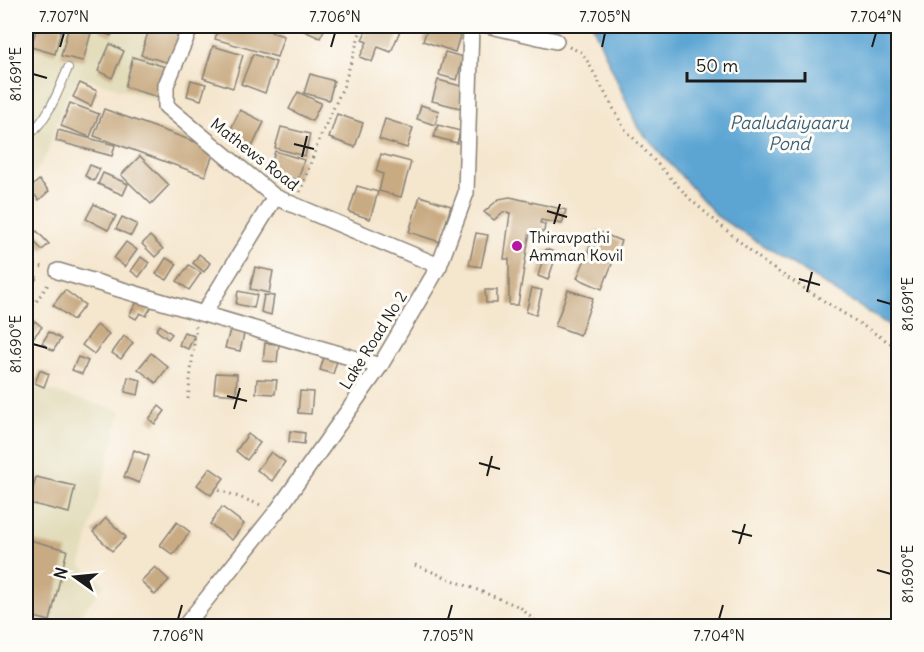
<svg xmlns="http://www.w3.org/2000/svg" width="924" height="652" font-family="Delius,sans-serif">
  <style>
    .built { fill: #e2dcba }
    .water { fill: #5ca5d3; stroke: #3c6078; stroke-width: 1.5 }
    .building { fill: #c9ab83 }
    .lines { fill: none; stroke-linecap: round; stroke-linejoin: round }
    .lane-casing { stroke: #888175; stroke-width: 10 }
    .street-casing { stroke: #888175; stroke-width: 18 }
    .path { stroke: #888175; stroke-width: 3; stroke-dasharray: 1.5 4.5; stroke-linecap: butt }
    .lane { stroke: #fff; stroke-width: 8 }
    .street { stroke: #fff; stroke-width: 15 }
    .ticks { fill: none; stroke: #1c1c1c; stroke-width: 2 }
    .poi-dot { fill: #b5179e; stroke: #fdfcf7; stroke-width: 2 }
    .labels { text-anchor: middle; stroke-width: 6; stroke-linejoin: round; paint-order: stroke }
    .street-label { font-size: 16px; fill: #1c1c1c; stroke: #fdfcf7 }
    .poi-label { font-size: 16px; fill: #1c1c1c; stroke: #fdfcf7; text-anchor: start }
    .water-label { font-size: 18px; font-style: italic; fill: #3c6078; stroke: #fdfcf7 }
    .neatline { fill: none; stroke: #1c1c1c; stroke-width: 2 }
    .ticks-label { font-size: 15px; text-anchor: middle; fill: #1c1c1c }
  </style>
  <rect width="100%" height="100%" fill="#fdfcf7"/>
  <filter id="ink" filterUnits="userSpaceOnUse"><feTurbulence type="fractalNoise" baseFrequency=".0167" numOctaves="2"/><feDisplacementMap in="SourceGraphic" scale="12" xChannelSelector="R" yChannelSelector="G"/><feConvolveMatrix kernelMatrix="1 2 1 2 8 2 1 2 1" color-interpolation-filters="sRGB"/></filter>
  <filter id="wash" filterUnits="userSpaceOnUse"><feTurbulence type="fractalNoise" baseFrequency=".008" numOctaves="4" result="noise"/><feDisplacementMap in="SourceGraphic" scale="24" xChannelSelector="R" yChannelSelector="G"/><feGaussianBlur stdDeviation="1.35" result="paint"/><feColorMatrix in="noise" values="0 0 0 0 0 0 0 0 0 0 0 0 0 0 0 0 0 1.4 0 .05"/><feComposite in="paint" operator="in"/></filter>
  <g filter="url(#wash)">
    <rect width="100%" height="100%" fill="#f5e6ce"/>
    <!-- built -->
    <g class="built">
      <path d="M26,26H199L167,104L79,76L64,102L48,152L26,187Z"/>
      <path d="M26,384L121,411L81,565L105,584L71,626H26Z"/>
    </g>
    <!-- water -->
    <path class="water" d="M593,26H898V331L718,217L638,128Z"/>
    <g id="blocks">
      <!-- building -->
      <g class="building">
        <path d="M37,26H62L55,54L31,47Z"/>
        <path d="M69,26H93L83,61L61,56Z"/>
        <path d="M102,26H116L111,36L100,31Z"/>
        <path d="M146,26H180L177,37L181,39L173,64L141,55L149,29L146,28Z"/>
        <path d="M219,26H272L271,32L284,36L277,57L215,39Z"/>
        <path d="M298,26H326L320,38L297,28Z"/>
        <path d="M368,26H402L391,52L378,47L372,62L360,57L367,42L362,40Z"/>
        <path d="M428,26H463L455,52L423,41Z"/>
        <path d="M110,44L124,51L112,78L98,71Z"/>
        <path d="M213,46L243,55L233,88L203,78Z"/>
        <path d="M445,52L463,57L457,80L439,75Z"/>
        <path d="M253,54L276,62L265,93L241,84Z"/>
        <path d="M133,57L169,68L161,98L125,87Z"/>
        <path d="M310,74L334,81L329,100L304,93Z"/>
        <path d="M191,80L206,84L201,100L187,96Z"/>
        <path d="M438,80L465,87L460,108L432,101Z"/>
        <path d="M80,83L97,91L91,106L73,97Z"/>
        <path d="M298,92L321,103L312,121L289,109Z"/>
        <path d="M70,103L99,114L90,137L61,126Z"/>
        <path d="M421,105L439,111L435,125L417,119Z"/>
        <path d="M104,109L215,149L205,176L94,136Z"/>
        <path d="M240,110L264,122L251,149L227,137Z"/>
        <path d="M337,114L363,123L355,147L329,138Z"/>
        <path d="M385,119L413,128L407,148L379,139Z"/>
        <path d="M438,125L460,131L457,143L434,137Z"/>
        <path d="M281,127L310,134L305,156L275,148Z"/>
        <path d="M58,130L115,145L112,156L56,141Z"/>
        <path d="M275,151L304,160L298,180L269,172Z"/>
        <path d="M381,154L411,162L401,197L379,191L383,174L376,171Z"/>
        <path d="M140,156L169,185L151,204L121,175Z"/>
        <path d="M90,165L100,169L94,181L85,176Z"/>
        <path d="M103,173L128,184L123,195L98,184Z"/>
        <path d="M39,180L49,191L39,200L29,189Z"/>
        <path d="M357,186L378,192L370,219L349,212Z"/>
        <path d="M420,196L451,206L440,242L409,232Z"/>
        <path d="M510,197L566,210L562,224L541,220L540,223L545,224L544,232L530,231L518,305H509V259H504L510,213L503,212L494,220L484,212L499,199Z"/>
        <path d="M94,204L116,216L108,230L86,219Z"/>
        <path d="M122,217L137,224L131,236L116,229Z"/>
        <path d="M37,231L49,244L42,250L30,237Z"/>
        <path d="M597,231L621,241L602,289L577,278Z"/>
        <path d="M476,233L488,235L481,267L469,265Z"/>
        <path d="M150,236L163,249L155,257L142,244Z"/>
        <path d="M126,242L137,250L125,267L114,258Z"/>
        <path d="M546,249L557,253L548,280L538,276Z"/>
        <path d="M199,254L210,263L204,272L193,263Z"/>
        <path d="M141,257L149,263L139,277L131,271Z"/>
        <path d="M166,258L177,264L167,280L156,274Z"/>
        <path d="M189,265L201,273L189,290L177,281Z"/>
        <path d="M255,267L273,271L269,293L250,289Z"/>
        <path d="M26,271L37,277L30,291L26,288Z"/>
        <path d="M532,288L542,290L536,315L526,312Z"/>
        <path d="M65,290L85,305L73,320L53,305Z"/>
        <path d="M485,290H497V303H486Z"/>
        <path d="M568,290L593,298L580,335L555,326Z"/>
        <path d="M238,291L257,295L254,308L236,304Z"/>
        <path d="M264,295L274,296L271,315L261,312Z"/>
        <path d="M139,299L152,306L146,316L140,313L136,319L129,315Z"/>
        <path d="M35,321L42,327L32,339L26,333Z"/>
        <path d="M97,325L109,334L94,354L82,345Z"/>
        <path d="M160,325L172,334L168,339L156,330Z"/>
        <path d="M230,330L244,334L240,351L225,348Z"/>
        <path d="M49,332L61,339L53,351L42,343Z"/>
        <path d="M184,332L194,336L188,349L179,345Z"/>
        <path d="M124,336L133,343L121,359L112,353Z"/>
        <path d="M265,343L279,344L277,362L263,361Z"/>
        <path d="M151,353L168,367L156,383L138,369Z"/>
        <path d="M325,354L338,358L333,374L320,370Z"/>
        <path d="M78,357L88,361L82,374L72,370Z"/>
        <path d="M40,370L49,374L44,387L35,383Z"/>
        <path d="M216,373L237,374L236,395L214,393Z"/>
        <path d="M128,377L141,380L138,395L125,392Z"/>
        <path d="M257,379L277,380L275,394L256,393Z"/>
        <path d="M300,391L313,392L311,414L298,413Z"/>
        <path d="M159,406L165,411L155,424L149,419Z"/>
        <path d="M290,431L305,433L304,444L289,442Z"/>
        <path d="M248,434L260,443L247,460L236,451Z"/>
        <path d="M134,450L149,456L139,483L124,477Z"/>
        <path d="M271,452L285,462L272,481L257,470Z"/>
        <path d="M210,468L224,478L211,495L197,485Z"/>
        <path d="M36,477L75,486L69,513L29,503Z"/>
        <path d="M222,507L244,524L232,540L210,524Z"/>
        <path d="M106,518L126,537L112,551L93,532Z"/>
        <path d="M177,522L190,532L173,555L160,545Z"/>
        <path d="M26,539L67,550L50,621L26,615Z"/>
        <path d="M155,567L169,580L155,595L141,581Z"/>
      </g>
    </g>
  </g>
  <g filter="url(#ink)">
    <use href="#blocks" fill-opacity="0" stroke="#888175" stroke-width="1.5"/>
    <g class="lines">
      <defs>
        <path id="lane" d="M26,138C48,119 57,95 68,68"/>
        <g id="street">
          <path d="M191,26L166,85V106L275,197L439,266"/>
          <path d="M491,26L556,41"/>
          <path d="M58,271L380,366"/>
          <path d="M204,313L275,197"/>
          <path d="M185,626L277,511L380,366L439,266L466,193L471,26"/>
        </g>
      </defs>
      <!-- lane casing -->
      <use href="#lane" class="lane-casing"/>
      <!-- street casing -->
      <use href="#street" class="street-casing"/>
      <!-- path -->
      <g class="path">
        <path d="M569,47L583,53L624,128L692,201L766,264L898,348"/>
        <path d="M300,192L319,140L344,85L362,26"/>
        <path d="M35,265L43,267"/>
        <path d="M33,306L49,283"/>
        <path d="M188,399L196,325"/>
        <path d="M219,490L264,506"/>
        <path d="M415,565L520,607L540,626"/>
        <path d="M886,626L898,617"/>
      </g>
      <!-- lane -->
      <use href="#lane" class="lane"/>
      <!-- street -->
      <use href="#street" class="street"/>
    </g>
  </g>
  <!-- ticks -->
  <path class="ticks" d="M60,47L64,33M331,47L335,33M602,47L605,33M872,47L876,33M33,74L47,78M294,144L314,149M302,157L307,136M547,211L567,217M554,224L560,204M799,279L820,285M807,292L812,272M877,300L891,304M33,344L47,348M227,396L247,401M234,409L240,388M479,463L500,469M487,476L492,456M732,531L752,536M739,544L745,524M877,570L891,574M178,619L182,605M448,619L452,605M719,619L723,605"/>
  <!-- markers -->
  <circle class="poi-dot" cx="517" cy="246" r="6"/>
  <g class="labels">
    <!-- street labels -->
    <g class="street-label">
      <text transform="translate(255 154) rotate(38)" y="6">Mathews Road</text>
      <text transform="translate(373 340) rotate(-58)" y="6">Lake Road No 2</text>
    </g>
    <!-- poi labels -->
    <g class="poi-label">
      <text x="529" y="243">Thiravpathi<tspan x="529" dy="18">Amman Kovil</tspan></text>
    </g>
    <!-- water labels -->
    <g class="water-label">
      <text x="789" y="129">Paaludaiyaaru<tspan x="789" dy="21">Pond</tspan></text>
    </g>
  </g>
  <!-- margin -->
  <rect width="924" height="652" fill="none" stroke="#fdfcf7" stroke-width="66"/>
  <!-- north arrow -->
  <g transform="translate(75 577) rotate(285)" stroke="#fdfcf7" stroke-width="4.5" paint-order="stroke">
  <path d="M0-4.5L10 22L0 15L-10 22Z" fill="#1c1c1c"/>
  <text y="-9" font-size="16" font-weight="bold" text-anchor="middle" fill="#1c1c1c">N</text>
  </g>
  <!-- scale -->
  <path d="M687 72v9h118v-9" fill="none" stroke="#1c1c1c" stroke-width="3"/>
  <text x="696" y="72" font-size="18" fill="#1c1c1c" stroke="#fdfcf7" stroke-width="4.5" paint-order="stroke">50 m</text>
  <rect x="33" y="33" width="858" height="586" class="neatline"/>
  <g class="ticks-label">
    <text x="64" y="22">7.707°N</text>
    <text x="335" y="22">7.706°N</text>
    <text x="605" y="22">7.705°N</text>
    <text x="876" y="22">7.704°N</text>
    <text transform="translate(16 74) rotate(-90)" y="5">81.691°E</text>
    <text transform="translate(908 304) rotate(-90)" y="5">81.691°E</text>
    <text transform="translate(16 344) rotate(-90)" y="5">81.690°E</text>
    <text transform="translate(908 574) rotate(-90)" y="5">81.690°E</text>
    <text x="178" y="641">7.706°N</text>
    <text x="448" y="641">7.705°N</text>
    <text x="719" y="641">7.704°N</text>
  </g>
</svg>
